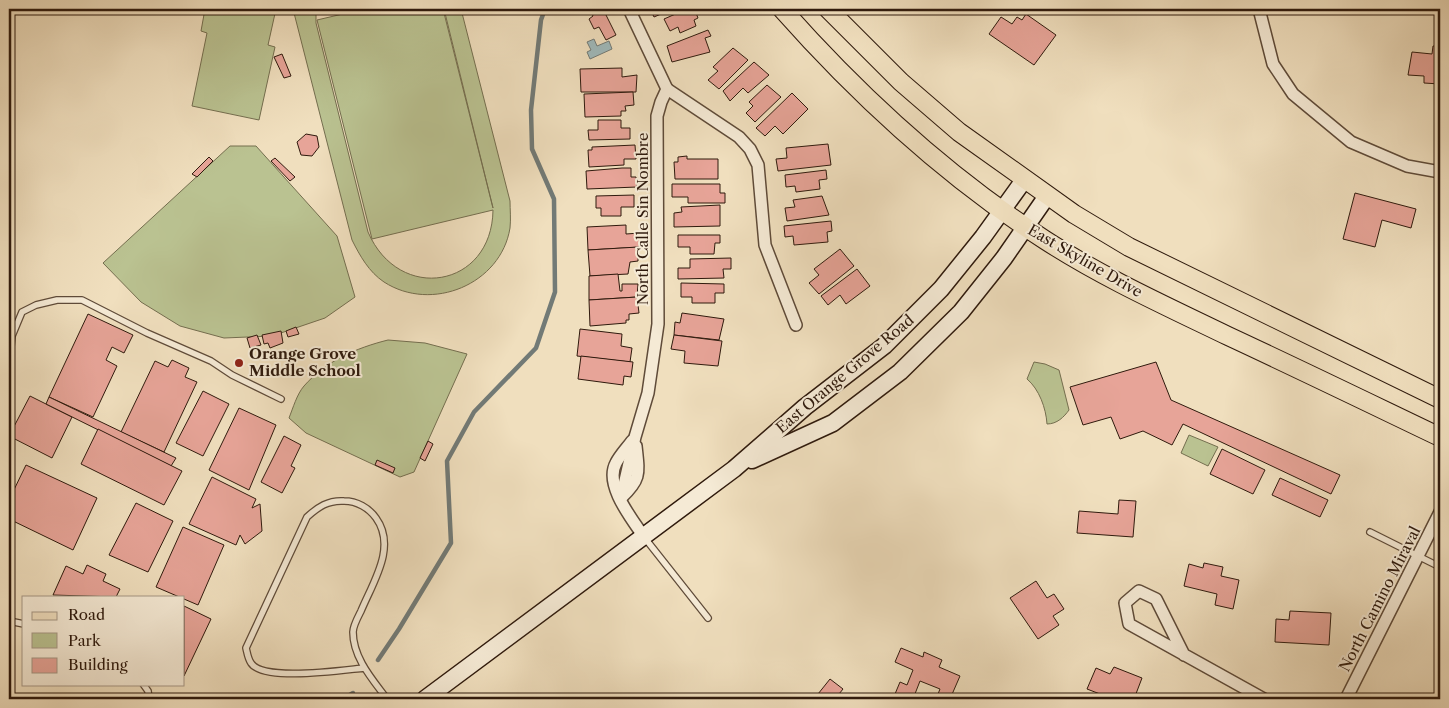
<svg xmlns="http://www.w3.org/2000/svg" width="1449" height="708" font-family="'Libre Caslon Text',serif">
  <style>
    .green { fill: #bac291; stroke: #746e4f }
    .water { fill: #9fbabc; stroke: #727a76 }
    .lines { fill: none; stroke-linecap: round; stroke-linejoin: round }
    .stream { stroke: #727a76; stroke-width: 4.5 }
    .building { fill: #e7a498; stroke: #2f1a0d }
    .service-casing { stroke: #5f4b39; stroke-width: 8 }
    .minor-casing { stroke: #5f4b39; stroke-width: 14 }
    .secondary-casing { stroke: #2f1a0d; stroke-width: 19 }
    .primary-casing { stroke: #2f1a0d; stroke-width: 20 }
    .service { stroke: #f5ead5; stroke-width: 5.5 }
    .minor { stroke: #f5ead5; stroke-width: 11 }
    .secondary { stroke: #f5ead5; stroke-width: 16 }
    .primary { stroke: #f0dfbe; stroke-width: 18 }
    .poi-dot { fill: #8f2418; stroke: #f5ead5; stroke-width: 2 }
    .labels { text-anchor: middle; stroke-width: 4; stroke-linejoin: round; paint-order: stroke }
    .street-label { font-size: 15px; fill: #2f1a0d; stroke: #f5ead5 }
    .poi-label { font-size: 15px; font-weight: bold; fill: #2f1a0d; stroke: #f5ead5; text-anchor: start }
  </style>
  <rect width="100%" height="100%" fill="#f0dfbe"/>
  <filter id="stains"><feTurbulence type="fractalNoise" baseFrequency=".004" numOctaves="4"/><feColorMatrix values="0 0 0 0 .2 0 0 0 0 .09 0 0 0 0 .02 0 0 0 .5 -.17"/></filter>
  <radialGradient id="worn" r=".72"><stop offset=".6" stop-color="#630" stop-opacity="0"/><stop offset="1" stop-color="#630" stop-opacity=".3"/></radialGradient>
  <!-- green -->
  <g class="green">
    <path d="M205,9H276L268,45L275,47L259,120L192,106L207,33L201,31Z"/>
    <path d="M293,9H316V23L368,232C399,304 492,288 493,210L372,239L317,20L364,9H443L493,208L444,9H461L510,201C510,209 511,219 510,228C501,284 432,313 384,282C369,272 360,256 352,240Z"/>
    <path d="M230,146H256L337,236L355,297L325,318L272,336L224,338L180,326L141,302L103,263Z"/>
    <path d="M388,340L425,343L467,354L414,472L400,477L306,433L289,418C293,408 297,394 304,386C326,361 356,348 388,340Z"/>
    <path d="M1034,362L1045,364L1059,370L1069,410C1064,417 1057,424 1047,424C1046,408 1039,389 1027,379Z"/>
    <path d="M1189,435L1218,447L1208,466L1181,453Z"/>
  </g>
  <!-- water -->
  <path class="water" d="M594,39L597,46L609,41L612,49L590,59L587,52L591,50L587,42Z"/>
  <g class="lines">
    <!-- stream -->
    <g class="stream">
      <path d="M378,660L399,629L451,543L447,461L474,412L536,348L555,292L554,199L532,149L531,110L541,20L545,9"/>
      <path d="M343,699L353,693"/>
    </g>
  </g>
  <!-- building -->
  <g class="building">
    <path d="M590,9H603L616,35L606,40L599,27L594,29L589,19L593,16Z"/>
    <path d="M650,9H673L654,17Z"/>
    <path d="M687,9H699L700,12L696,13L698,18L694,20L696,26L680,33L678,27L670,31L664,19Z"/>
    <path d="M1026,14L1056,35L1034,65L989,34L1001,17L1012,24L1017,17L1022,20Z"/>
    <path d="M708,30L711,36L705,38L710,52L672,62L667,46Z"/>
    <path d="M1433,46H1440V84L1424,83V76L1408,75L1412,52L1432,54Z"/>
    <path d="M733,48L748,60L719,89L708,80L718,71L713,67Z"/>
    <path d="M282,54L291,76L284,78L274,57Z"/>
    <path d="M754,62L769,75L748,93L743,88L730,101L723,91Z"/>
    <path d="M622,68V77L637,75L636,92H581L580,69Z"/>
    <path d="M767,85L781,97L755,122L746,113L753,106L749,102Z"/>
    <path d="M633,92L634,105L625,106L626,111H621V116L585,117L584,94Z"/>
    <path d="M792,93L808,109L783,134L775,126L765,136L756,128Z"/>
    <path d="M598,120H621V128H630V139L589,140L588,130H598Z"/>
    <path d="M306,134L317,136L319,147L312,156L301,155L297,142Z"/>
    <path d="M828,144L831,165L778,171L776,159L787,158L786,148Z"/>
    <path d="M635,145L636,159H624V165L589,167L588,150H592V147Z"/>
    <path d="M687,156V159H718V179H675L674,162H678V157Z"/>
    <path d="M209,157L213,161L197,177L192,174Z"/>
    <path d="M275,158L295,177L290,181L271,161Z"/>
    <path d="M622,168H631V177H636L637,187L587,189L586,171Z"/>
    <path d="M826,170L827,179L819,180L820,189L796,192L795,186L786,187L785,175Z"/>
    <path d="M672,184H720V193H725V203H688V197H672Z"/>
    <path d="M1355,193L1416,209L1411,228L1382,220L1375,247L1343,239Z"/>
    <path d="M634,195V207H621V216H601V208H596V196Z"/>
    <path d="M822,196L829,215L787,221L785,208L795,207L793,200Z"/>
    <path d="M720,205V226L674,227V213L682,212L681,207Z"/>
    <path d="M831,221L832,231L827,232L828,242L794,245L793,236L785,237L784,226Z"/>
    <path d="M626,225V234L640,233L641,247L588,250L587,227Z"/>
    <path d="M678,235H720V243H715L714,254H690V247H678Z"/>
    <path d="M638,247V261L630,262L628,274L590,276L588,250Z"/>
    <path d="M840,249L854,266L819,294L809,283L819,275L814,269Z"/>
    <path d="M731,258V269H723L724,278L678,279V268H690V259Z"/>
    <path d="M857,269L870,286L846,304L840,295L828,305L821,296Z"/>
    <path d="M618,274L620,291H622V284H638L637,297L589,300V276Z"/>
    <path d="M681,283L724,284V293H715V303H692V297H681Z"/>
    <path d="M637,297L639,313L629,314V320H626V323L590,326L589,300Z"/>
    <path d="M682,313L724,319L719,340L674,335L675,322L680,323Z"/>
    <path d="M88,314L133,335L124,353L112,347L106,360L117,366L93,417L49,397Z"/>
    <path d="M296,327L299,334L288,337L286,331Z"/>
    <path d="M580,329L622,334L621,346L632,348L630,362L577,356Z"/>
    <path d="M281,331L283,343L270,348L268,343L264,344L262,335Z"/>
    <path d="M257,335L261,345L250,348L247,338Z"/>
    <path d="M674,335L722,341L718,366L684,363L685,351L671,349Z"/>
    <path d="M581,356L633,362L631,377L624,376L623,385L578,379Z"/>
    <path d="M172,360L189,368L185,377L197,382L164,452L121,432L155,361L168,367Z"/>
    <path d="M1156,362L1171,400L1340,475L1331,494L1183,424L1172,445L1143,431L1120,439L1111,417L1083,425L1070,387Z"/>
    <path d="M203,391L229,404L203,456L176,443Z"/>
    <path d="M30,396L72,417L52,458L9,436Z"/>
    <path d="M49,397L176,458L171,466L46,404Z"/>
    <path d="M239,408L276,425L249,490L209,470Z"/>
    <path d="M98,429L182,471L164,505L81,464Z"/>
    <path d="M284,436L301,445L291,466L295,468L282,493L261,482Z"/>
    <path d="M428,441L433,444L425,461L420,458Z"/>
    <path d="M1222,449L1265,470L1253,494L1210,474Z"/>
    <path d="M377,460L395,468L393,473L375,465Z"/>
    <path d="M26,465L97,498L73,550L9,519V500Z"/>
    <path d="M212,477L256,499L252,508L260,504L262,531L245,544L240,535L236,545L189,524Z"/>
    <path d="M1280,478L1328,500L1320,517L1272,495Z"/>
    <path d="M1119,500L1136,501L1133,537L1077,533L1079,511L1118,514Z"/>
    <path d="M136,503L173,521L148,572L109,555Z"/>
    <path d="M183,527L224,545L198,605L156,587Z"/>
    <path d="M1204,563L1223,567L1221,576L1239,580L1233,609L1215,605L1217,594L1184,586L1189,564L1203,568Z"/>
    <path d="M87,565L106,574L103,581L120,589L116,597L53,595L66,566L83,574Z"/>
    <path d="M1036,581L1047,598L1054,594L1064,609L1053,616L1059,625L1038,639L1010,598Z"/>
    <path d="M184,606L211,619L184,676Z"/>
    <path d="M1290,611L1331,613L1329,645L1275,642L1276,619L1289,620Z"/>
    <path d="M901,648L923,657L924,652L942,660L939,667L960,676L950,699H936L940,689L920,681L913,699L895,694L900,682L907,685L913,670L895,662Z"/>
    <path d="M1114,667L1142,678L1134,699H1113L1087,689L1096,668L1110,674Z"/>
    <path d="M830,679L843,689L835,699H814Z"/>
  </g>
  <g class="lines">
    <defs>
      <g id="service">
        <path d="M9,366L12,336L22,312L36,305L57,300H82L147,333L211,361L232,375L281,399"/>
        <path d="M1370,532L1440,567"/>
        <path d="M644,537L708,618"/>
        <path d="M9,621L24,624"/>
        <path d="M364,668C343,670 263,682 251,663C248,659 247,652 246,648L307,517C318,507 328,500 344,501C357,501 369,508 376,518C397,547 373,582 361,611C358,617 353,626 353,632C353,658 373,680 387,699"/>
        <path d="M143,684L148,691L149,699"/>
      </g>
      <g id="minor">
        <path d="M1259,9L1273,64L1293,94L1351,142L1407,166L1440,172"/>
        <path d="M667,89L739,137L750,149L758,165L765,245L796,325"/>
        <path d="M632,441C627,448 620,455 616,463C604,485 632,519 644,537"/>
        <path d="M621,498L635,437L648,393L658,324L657,116L661,102L667,89L629,9"/>
        <path d="M621,498C641,479 639,474 636,446"/>
        <path d="M1184,655L1156,599L1139,591L1125,603L1129,624C1174,649 1219,674 1264,699"/>
        <path d="M1346,699L1440,512"/>
      </g>
      <g id="secondary">
        <path d="M752,460L833,423L900,372L961,312L1004,258L1047,196"/>
        <path d="M425,699L734,469L805,407L884,346L941,289L983,237L1024,180"/>
      </g>
      <g id="primary">
        <path d="M782,9C860,97 946,176 1045,240C1102,277 1166,306 1228,336C1299,369 1369,403 1440,437"/>
        <path d="M828,9L901,82L959,132L1074,214L1129,247L1440,399"/>
      </g>
    </defs>
    <!-- service casing -->
    <use href="#service" class="service-casing"/>
    <!-- minor casing -->
    <use href="#minor" class="minor-casing"/>
    <!-- secondary casing -->
    <use href="#secondary" class="secondary-casing"/>
    <!-- primary casing -->
    <use href="#primary" class="primary-casing"/>
    <!-- service -->
    <use href="#service" class="service"/>
    <!-- minor -->
    <use href="#minor" class="minor"/>
    <!-- secondary -->
    <use href="#secondary" class="secondary"/>
    <!-- primary -->
    <use href="#primary" class="primary"/>
  </g>
  <!-- markers -->
  <circle class="poi-dot" cx="239" cy="363" r="5"/>
  <g class="labels">
    <!-- street labels -->
    <g class="street-label">
      <text transform="translate(643 219) rotate(-90)" y="5">North Calle Sin Nombre</text>
      <text transform="translate(1085 261) rotate(30)" y="5">East Skyline Drive</text>
      <text transform="translate(845 374) rotate(-40)" y="5">East Orange Grove Road</text>
      <text transform="translate(1380 599) rotate(-63)" y="5">North Camino Miraval</text>
    </g>
    <!-- poi labels -->
    <g class="poi-label">
      <text x="249" y="359">Orange Grove<tspan x="249" dy="17">Middle School</tspan></text>
    </g>
  </g>
  <!-- margin -->
  <rect width="1449" height="708" fill="none" stroke="#f0dfbe" stroke-width="30"/>
  <rect x="10" y="10" width="1429" height="688" fill="none" stroke="#2f1a0d" stroke-width="2.5"/>
  <rect x="15" y="15" width="1419" height="678" fill="none" stroke="#2f1a0d"/>
  <!-- legend -->
  <rect x="22" y="596" width="162" height="90" fill="#f5ead5" stroke="#a69785"/>
  <rect x="32" y="612" width="25" height="8" fill="#f0dfbe" stroke="#a69785"/>
  <text x="68" y="620" font-size="15" fill="#2f1a0d">Road</text>
  <rect x="32" y="633" width="25" height="15" fill="#bac291" stroke="#a69785"/>
  <text x="68" y="646" font-size="15" fill="#2f1a0d">Park</text>
  <rect x="32" y="658" width="25" height="15" fill="#e7a498" stroke="#a69785"/>
  <text x="68" y="670" font-size="15" fill="#2f1a0d">Building</text>
  <rect width="100%" height="100%" filter="url(#stains)"/>
  <rect width="100%" height="100%" fill="url(#worn)"/>
</svg>
